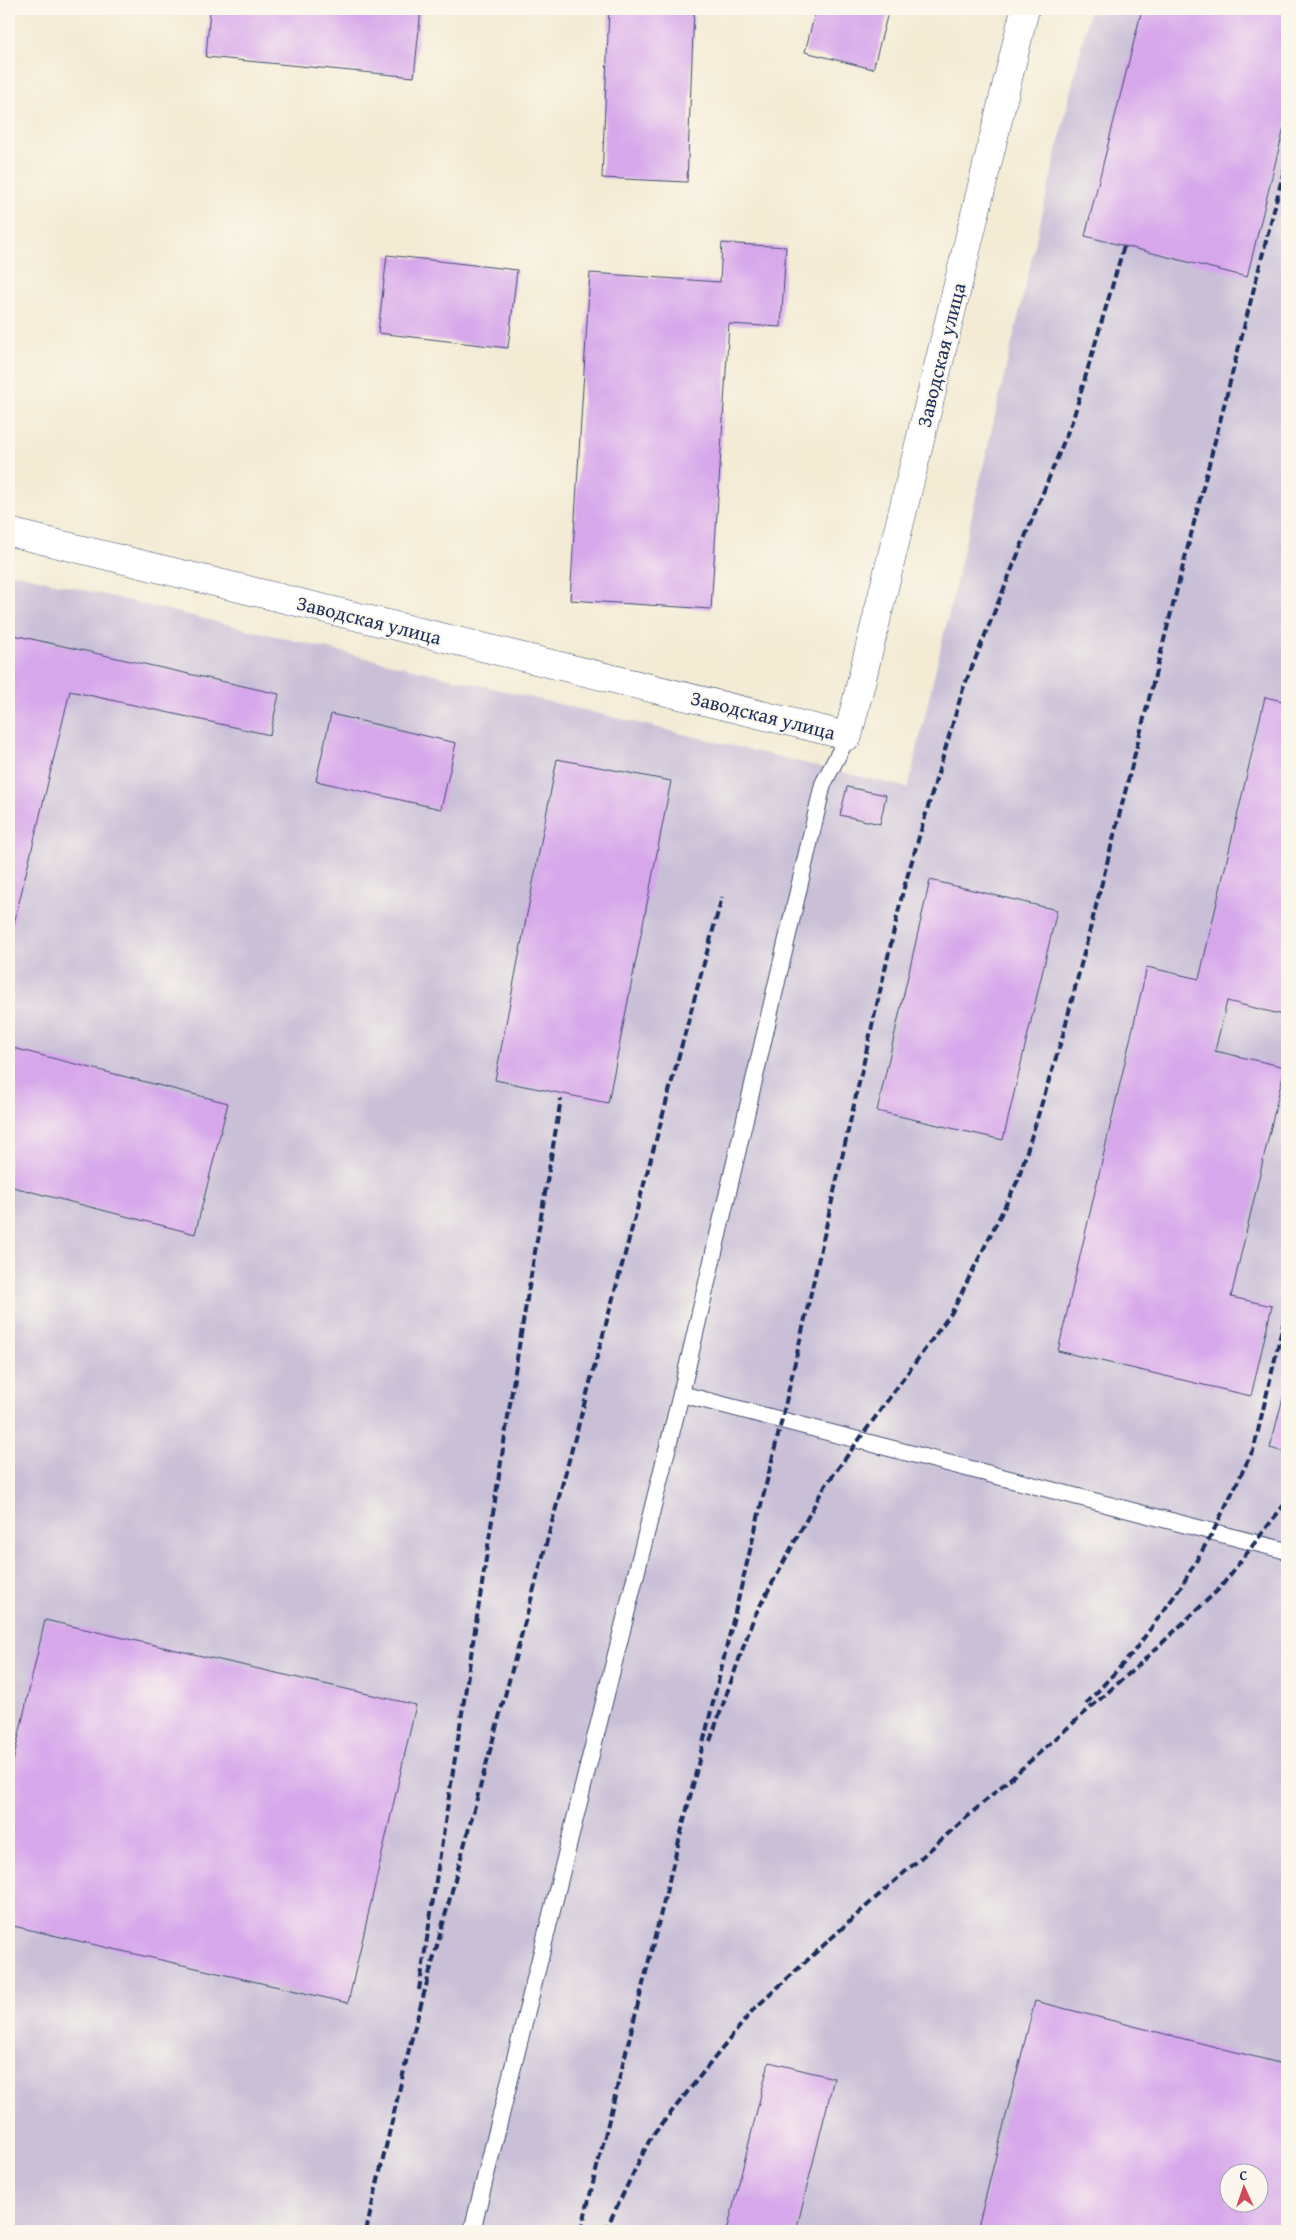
<svg xmlns="http://www.w3.org/2000/svg" width="1296" height="2240" font-family="'Gentium Book Plus',serif">
  <style>
    .industrial { fill: #c9bfd7; fill-rule: evenodd }
    .building { fill: #d7a7eb; fill-rule: evenodd }
    .lines { fill: none; stroke-linecap: round; stroke-linejoin: round }
    .service-casing { stroke: #3b4b70; stroke-width: 18 }
    .minor-casing { stroke: #3b4b70; stroke-width: 29 }
    .service { stroke: #fff; stroke-width: 16 }
    .minor { stroke: #fff; stroke-width: 28 }
    .rail { stroke: #1b2f5e; stroke-width: 4; stroke-dasharray: 8 4; stroke-linecap: butt }
    .labels { text-anchor: middle; stroke-width: 4; stroke-linejoin: round; paint-order: stroke }
    .street-label { font-size: 20px; fill: #1b2f5e; stroke: #fbf7ec }
  </style>
  <rect width="100%" height="100%" fill="#fbf7ec"/>
  <filter id="ink" filterUnits="userSpaceOnUse"><feTurbulence type="fractalNoise" baseFrequency=".02" numOctaves="2"/><feDisplacementMap in="SourceGraphic" scale="10" xChannelSelector="R" yChannelSelector="G"/><feConvolveMatrix kernelMatrix="1 2 1 2 8 2 1 2 1" color-interpolation-filters="sRGB"/></filter>
  <filter id="wash" filterUnits="userSpaceOnUse"><feTurbulence type="fractalNoise" baseFrequency=".0096" numOctaves="4" result="noise"/><feDisplacementMap in="SourceGraphic" scale="20" xChannelSelector="R" yChannelSelector="G"/><feGaussianBlur stdDeviation="1.12" result="paint"/><feColorMatrix in="noise" values="0 0 0 0 0 0 0 0 0 0 0 0 0 0 0 0 0 1.4 0 .05"/><feComposite in="paint" operator="in"/></filter>
  <g filter="url(#wash)">
    <rect width="100%" height="100%" fill="#f3ebd4"/>
    <!-- industrial -->
    <path class="industrial" d="M1090,9H1287V2231H9V572L908,788ZM1228,2172H1258V2202H1228Z"/>
    <g id="blocks">
      <!-- building -->
      <g class="building">
        <path d="M210,9H421L414,77L206,57Z"/>
        <path d="M609,9H694L687,182L602,178Z"/>
        <path d="M816,9H889L873,69L805,52Z"/>
        <path d="M1142,9H1287V116L1247,277L1085,236Z"/>
        <path d="M722,243L786,247L781,327L729,324L711,609L570,600L590,273L720,282Z"/>
        <path d="M387,255L517,270L508,348L378,333Z"/>
        <path d="M9,634L279,694L270,735L70,691L9,944Z"/>
        <path d="M1265,697L1287,702V1016L1227,1001L1215,1051L1285,1067L1231,1297L1272,1306L1251,1396L1058,1351L1147,967L1199,979Z"/>
        <path d="M331,714L456,743L441,809L316,781Z"/>
        <path d="M557,759L671,781L608,1103L495,1080Z"/>
        <path d="M847,787L886,795L880,824L840,815Z"/>
        <path d="M930,880L1057,910L1003,1140L877,1111Z"/>
        <path d="M9,1047L228,1103L195,1234L9,1186Z"/>
        <path d="M1287,1382V1453L1270,1448Z"/>
        <path d="M45,1620L416,1705L348,2003L9,1925V1779Z"/>
        <path d="M1035,2001L1287,2065V2231H977ZM1228,2172H1258V2202H1228Z"/>
        <path d="M769,2062L834,2078L796,2231H727Z"/>
      </g>
    </g>
  </g>
  <g filter="url(#ink)">
    <use href="#blocks" fill-opacity="0" stroke="#3b4b70" stroke-width="1"/>
    <g class="lines">
      <defs>
        <g id="service">
          <path d="M681,1394L1287,1551"/>
          <path d="M472,2231L681,1394L823,784L848,736"/>
        </g>
        <path id="minor" d="M9,532L848,736L1025,9"/>
      </defs>
      <!-- service casing -->
      <use href="#service" class="service-casing"/>
      <!-- minor casing -->
      <use href="#minor" class="minor-casing"/>
      <!-- service -->
      <use href="#service" class="service"/>
      <!-- minor -->
      <use href="#minor" class="minor"/>
      <!-- rail -->
      <g class="rail">
        <path d="M1086,1704L1132,1654L1181,1587L1213,1532L1254,1448L1287,1308"/>
        <path d="M710,1741L754,1617L823,1489L952,1312L1018,1180L1063,1035L1287,159"/>
        <path d="M419,1990L519,1346L561,1099"/>
        <path d="M366,2231L410,2045L722,897"/>
        <path d="M581,2231L691,1793L782,1419L903,891L963,689L1073,419L1124,246"/>
        <path d="M605,2231L650,2139L752,2011L862,1910L1142,1662L1220,1588L1287,1501"/>
      </g>
    </g>
  </g>
  <g class="labels">
    <!-- street labels -->
    <g class="street-label">
      <text transform="translate(941 355) rotate(-76)" y="7">Заводская улица</text>
      <text transform="translate(369 620) rotate(14)" y="7">Заводская улица</text>
      <text transform="translate(763 715) rotate(14)" y="7">Заводская улица</text>
    </g>
  </g>
  <!-- margin -->
  <rect width="1296" height="2240" fill="none" stroke="#fbf7ec" stroke-width="30"/>
  <!-- north arrow -->
  <g transform="translate(1244 2188) rotate(357)"><circle r="24" fill="#fbf7ec" stroke="#a1a7b3"/>
  <path d="M0-4L9 19L0 12L-9 19Z" fill="#d1495b"/>
  <text y="-8" font-size="14" font-weight="bold" text-anchor="middle" fill="#1b2f5e">С</text>
  </g>
</svg>
